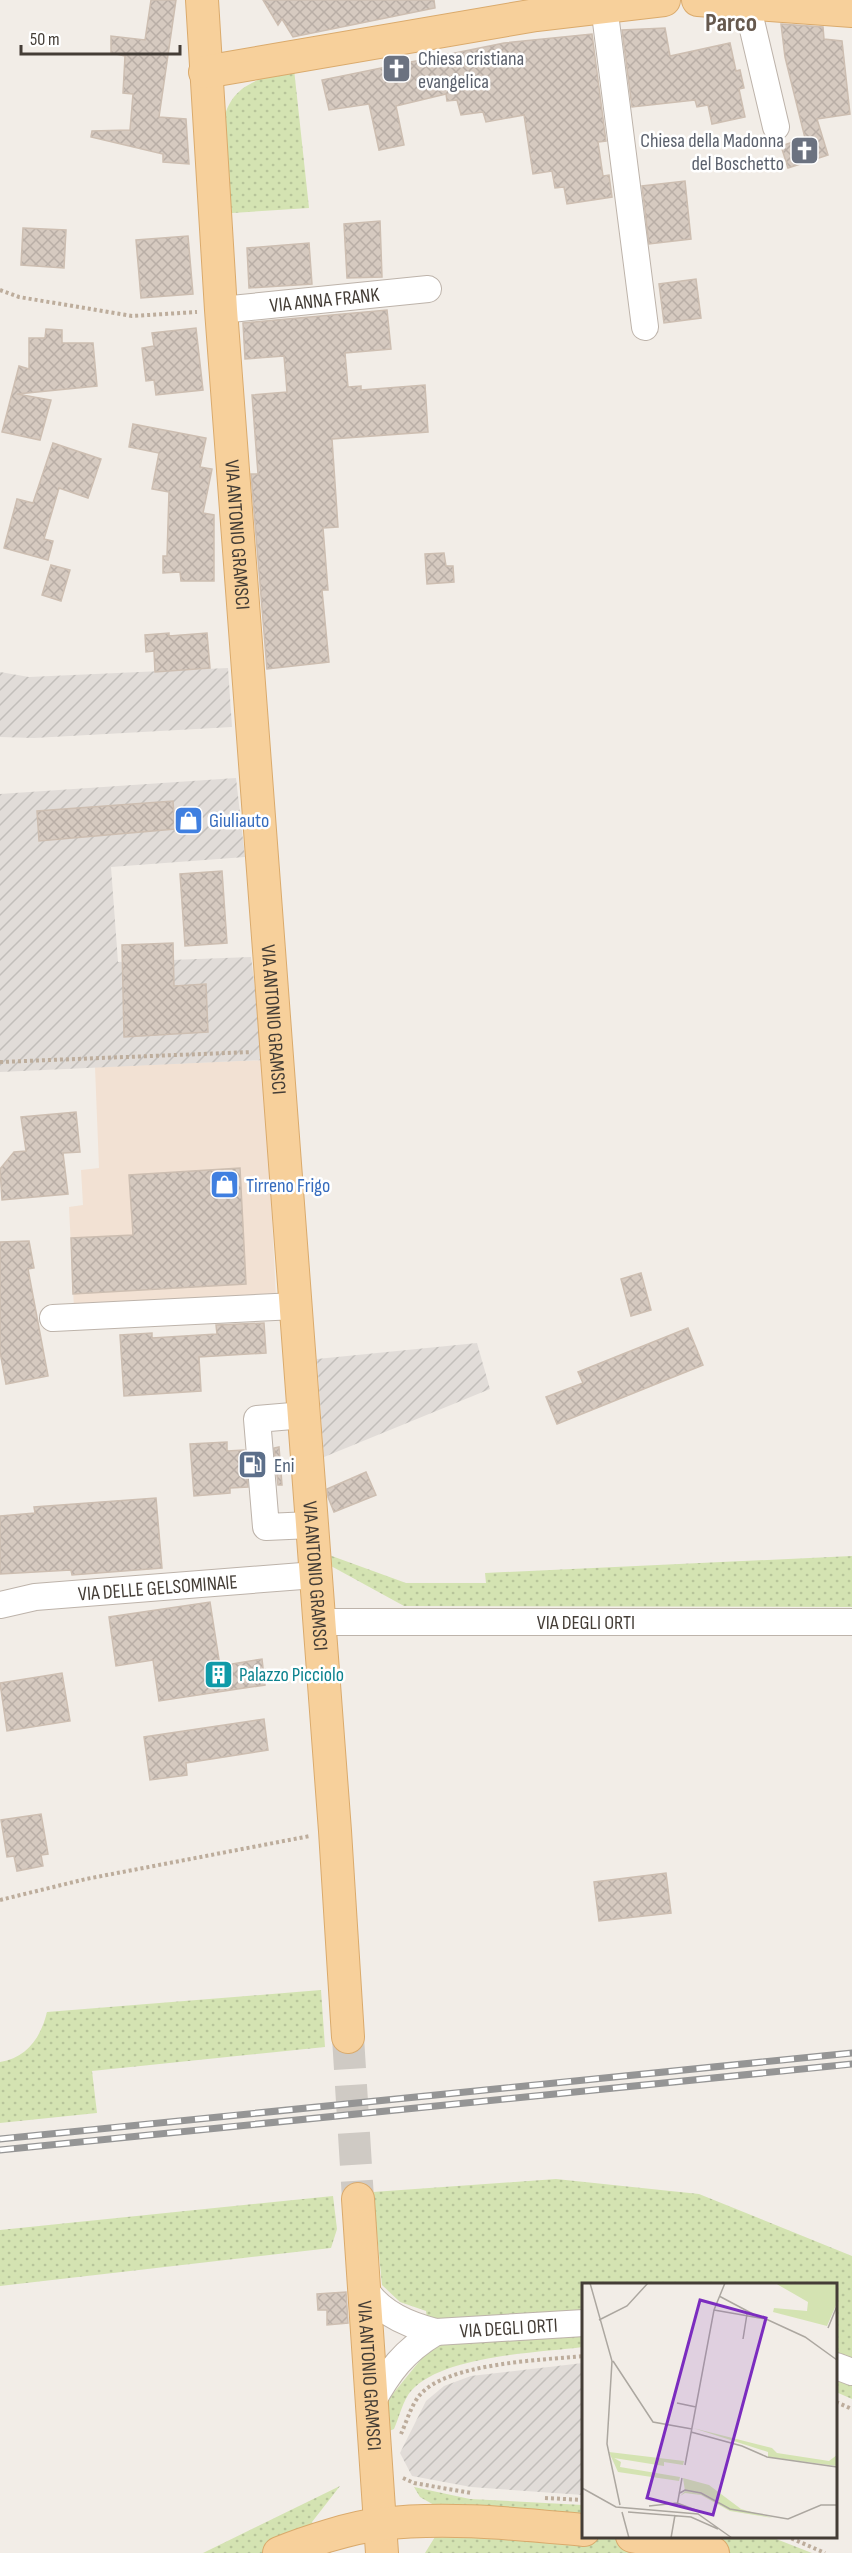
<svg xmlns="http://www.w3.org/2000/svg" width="852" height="2553" font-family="'Sofia Sans Condensed',sans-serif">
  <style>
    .commercial { fill: #f2e1d3 }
    .industrial { fill: url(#industrial-furrows) }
    .grass { fill: url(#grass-dots) }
    .building { fill: url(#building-cross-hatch); stroke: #cdbeb1; stroke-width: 1.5 }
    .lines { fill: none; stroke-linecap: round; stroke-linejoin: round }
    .major-tunnel { stroke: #cfcac4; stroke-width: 32; stroke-dasharray: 32 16; stroke-linecap: butt }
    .minor-casing { stroke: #bdb3aa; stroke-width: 28 }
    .major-casing { stroke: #daaa6c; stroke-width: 34 }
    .path { stroke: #bdad9c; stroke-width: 4; stroke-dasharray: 3 3; stroke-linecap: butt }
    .minor { stroke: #fff; stroke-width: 26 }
    .major { stroke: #f7d09b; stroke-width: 32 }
    .rail-casing { stroke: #959595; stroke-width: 7 }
    .rail { stroke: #fff; stroke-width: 4.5; stroke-dasharray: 14; stroke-linecap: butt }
    .labels { text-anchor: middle; stroke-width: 5; stroke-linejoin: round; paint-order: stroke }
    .worship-label { font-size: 20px; fill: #5b616d; stroke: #fff; text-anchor: start }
    .street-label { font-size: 20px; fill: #443d36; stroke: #fff }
    .shop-label { font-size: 20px; fill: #366cbe; stroke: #fff; text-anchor: start }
    .service-label { font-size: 20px; fill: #4e5e75; stroke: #fff; text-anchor: start }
    .culture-label { font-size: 20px; fill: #0d838f; stroke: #fff; text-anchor: start }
    .district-label { font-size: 26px; font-weight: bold; fill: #66594e; stroke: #fff }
    .inset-road { fill: none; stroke: #aca7a0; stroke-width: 1.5 }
    .view { fill: #7b2cbf; fill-opacity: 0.15; stroke: #7b2cbf; stroke-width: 3 }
    .inset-edge { fill: none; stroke: #443d36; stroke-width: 3 }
  </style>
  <defs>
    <pattern id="industrial-furrows" width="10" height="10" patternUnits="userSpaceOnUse" patternTransform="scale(1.5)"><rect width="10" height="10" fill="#e1dcd8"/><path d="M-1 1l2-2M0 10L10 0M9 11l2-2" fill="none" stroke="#c2beba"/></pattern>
    <pattern id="grass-dots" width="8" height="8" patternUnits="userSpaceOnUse" patternTransform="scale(1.5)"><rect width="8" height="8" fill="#d4e3b2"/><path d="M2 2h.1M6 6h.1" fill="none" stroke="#b7c49a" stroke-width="1.8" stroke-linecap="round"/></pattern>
    <pattern id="building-cross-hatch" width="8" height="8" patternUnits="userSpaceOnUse" patternTransform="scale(1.5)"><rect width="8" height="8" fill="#d6cac0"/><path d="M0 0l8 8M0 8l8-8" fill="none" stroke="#b9aea6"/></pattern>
  </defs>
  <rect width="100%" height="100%" fill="#f2ede7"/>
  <!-- commercial -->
  <path class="commercial" d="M264,1060L276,1298L74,1309L69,1207L83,1205L81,1170L99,1168L95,1067Z"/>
  <!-- industrial -->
  <g class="industrial">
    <path d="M228,668L232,727L34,738L0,737V672L29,677Z"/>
    <path d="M236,778L245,857L111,867L118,962L251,957L264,1060L0,1072V794Z"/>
    <path d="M477,1343L490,1389L324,1457L317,1359Z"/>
    <path d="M583,2363V2495L471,2487L412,2476L400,2453L426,2401L444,2386L471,2376Z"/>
  </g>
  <!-- grass -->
  <g class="grass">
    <path d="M294,69L309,208L232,213C227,175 207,117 242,89C257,78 277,73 294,69Z"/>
    <path d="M329,1555L406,1583H486L485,1573L852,1556V1607L404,1606L331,1566Z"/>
    <path d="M321,1990L325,2047L92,2071L97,2113L0,2123V2062C27,2058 41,2037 47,2012Z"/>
    <path d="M556,2179L699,2194L852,2256V2399L836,2392V2284H584L583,2347C537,2353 443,2355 411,2391C403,2400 399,2418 394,2429L389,2431L387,2401L431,2347L426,2311L400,2302L382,2285L373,2192Z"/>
    <path d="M333,2196L337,2229L331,2248L0,2286V2230Z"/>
    <path d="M340,2486L312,2522L324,2553H203Z"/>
    <path d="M414,2487L470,2499L583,2505L584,2536L771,2537L812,2553H425L438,2532L441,2509L420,2497Z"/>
  </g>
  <!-- building -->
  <g class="building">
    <path d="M151,0H176L159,117L186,119L189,164L163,162V154L91,137L92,131L130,130L133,94L123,93L125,56L111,53V36L145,40Z"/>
    <path d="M263,0H434L435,8L293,37L282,19L278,25Z"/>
    <path d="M781,24L823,27L824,39L842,41L850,114L817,119L828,155L788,168L781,146L805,138L785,57Z"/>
    <path d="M665,28L670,56L730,43L736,71L740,70L744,88L739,89L745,117L712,124L708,105L697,107L695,100L632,107L622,30Z"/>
    <path d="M592,34L606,141L598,142L603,176L609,175L612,197L567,204L564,187L555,188L552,171L533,174L524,115L486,122L483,112L461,115L457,100L447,101L446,94L396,106L404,145L379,150L369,104L329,110L322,80L504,43Z"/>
    <path d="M685,181L691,239L649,244L642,186Z"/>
    <path d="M380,221L382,277L347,278L344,224Z"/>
    <path d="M23,228L66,230L64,268L21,265Z"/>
    <path d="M188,236L193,294L141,298L136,240Z"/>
    <path d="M309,243L312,284L249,288L247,248Z"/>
    <path d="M696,279L701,318L664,323L659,284Z"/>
    <path d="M387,310L391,349L345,353L348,387L361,386V390L425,385L428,432L332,439L338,527L323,528L328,590H322L329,662L267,669L251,474H258L252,395L287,392L284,356L245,359L243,323Z"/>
    <path d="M196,328L203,390L156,395L154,380L146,381L142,348L154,346L152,333Z"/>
    <path d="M46,329L62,330V343H93L97,386L17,394L51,400L40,440L2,432L19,366L29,369V338H45Z"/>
    <path d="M133,424L206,438L200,467L212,469L203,513L214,515V581H181L180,572L163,573V556H167L169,492L152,489L159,453L129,447Z"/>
    <path d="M53,443L101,459L88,498L59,488L44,539L53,541L48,560L4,548L17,499L33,503Z"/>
    <path d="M444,553L446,566H453L454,582L427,584L425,554Z"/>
    <path d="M51,565L70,570L61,601L42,595Z"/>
    <path d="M169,633V636L207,633L210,668L155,672L154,651L146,652L145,635Z"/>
    <path d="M173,801L175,829L39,841L37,811Z"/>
    <path d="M222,871L227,943L185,946L180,874Z"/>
    <path d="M173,943L174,986L206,984L208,1032L124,1037L122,945Z"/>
    <path d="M76,1112L80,1152L63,1153L68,1194L2,1200L0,1169L14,1152L26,1151L21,1117Z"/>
    <path d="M240,1168L246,1284L73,1294L71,1238L133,1235L129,1175Z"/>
    <path d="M29,1241L34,1268L28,1269L48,1376L6,1384L0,1352V1242Z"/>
    <path d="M641,1273L651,1310L631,1316L621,1279Z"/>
    <path d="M264,1323L266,1353L199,1357L201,1391L124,1396L120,1335L152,1333V1338L217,1334L216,1325Z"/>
    <path d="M688,1328L703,1365L557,1424L546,1397L583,1383L578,1372Z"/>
    <path d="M227,1442V1451L244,1450L248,1487L230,1488V1493L194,1496L190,1444Z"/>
    <path d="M279,1447L282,1485H278L274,1448Z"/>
    <path d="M366,1472L376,1495L334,1512L328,1497L327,1489Z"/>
    <path d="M156,1498L162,1568L72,1575L71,1570L0,1574V1516L35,1513L34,1507Z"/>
    <path d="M210,1602L220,1666L262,1659L265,1685L159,1701L153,1660L116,1666L109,1617Z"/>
    <path d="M62,1673L70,1721L7,1731L0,1683Z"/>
    <path d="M264,1719L268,1750L186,1763L187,1775L150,1780L144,1737Z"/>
    <path d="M41,1814L48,1854L41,1855L43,1866L17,1871L14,1856L7,1857L1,1820Z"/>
    <path d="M666,1873L671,1913L599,1921L594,1882Z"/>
    <path d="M346,2292L348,2323L327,2325V2310H318L317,2294Z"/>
  </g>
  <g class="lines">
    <!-- major-tunnel -->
    <path class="major-tunnel" d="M348,2037L358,2199"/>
    <defs>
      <g id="minor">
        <path d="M747,4L776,127"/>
        <path d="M604,6L645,327"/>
        <path id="s1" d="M221,310L428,289"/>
        <path d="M53,1318L296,1306"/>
        <path d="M304,1415L257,1419L266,1527L311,1525"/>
        <path id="s2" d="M0,1605L35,1597L315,1575"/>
        <path id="s3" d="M319,1622H852"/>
        <path id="s4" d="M364,2287C378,2312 408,2325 436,2332L584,2323"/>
        <path d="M836,2366L852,2372"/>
        <path d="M371,2404C389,2371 404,2351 436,2332"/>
      </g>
      <g id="major">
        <path id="s5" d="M202,0L221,310L335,1831L348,2037"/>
        <path d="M698,0L852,11"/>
        <path d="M205,72L536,15L664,0"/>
        <path id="s6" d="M358,2199L382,2553"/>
        <path d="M632,2536L713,2553"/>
        <path d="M279,2553C306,2542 352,2527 381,2524C447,2516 517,2524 584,2530"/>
      </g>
    </defs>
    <!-- minor casing -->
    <use href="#minor" class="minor-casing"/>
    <!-- major casing -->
    <use href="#major" class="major-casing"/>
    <!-- path -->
    <g class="path">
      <path d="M0,290L19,297L132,316L197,312"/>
      <path d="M0,1062L252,1052"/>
      <path d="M0,1900L86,1879L310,1836"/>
      <path d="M836,2402L852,2409"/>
      <path d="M401,2434C406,2423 411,2406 419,2396C445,2363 542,2360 584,2356"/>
      <path d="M403,2478L414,2483L471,2493"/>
      <path d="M545,2498L584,2500"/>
      <path d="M786,2536L825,2553"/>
    </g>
    <!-- minor -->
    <use href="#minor" class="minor"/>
    <!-- major -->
    <use href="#major" class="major"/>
    <defs>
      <g id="rail">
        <path d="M0,2139L852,2053"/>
        <path d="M0,2150L852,2064"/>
      </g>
    </defs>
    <!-- rail casing -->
    <use href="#rail" class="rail-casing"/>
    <!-- rail -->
    <use href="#rail" class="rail"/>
  </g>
  <!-- icons -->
  <defs>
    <symbol id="church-square" viewBox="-11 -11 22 22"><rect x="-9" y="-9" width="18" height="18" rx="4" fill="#6b7280" stroke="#fff"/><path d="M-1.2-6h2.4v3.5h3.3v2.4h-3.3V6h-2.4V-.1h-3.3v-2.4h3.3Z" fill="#fff"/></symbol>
    <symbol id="shop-square" viewBox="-11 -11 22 22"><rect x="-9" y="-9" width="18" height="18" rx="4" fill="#3f7fe0" stroke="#fff"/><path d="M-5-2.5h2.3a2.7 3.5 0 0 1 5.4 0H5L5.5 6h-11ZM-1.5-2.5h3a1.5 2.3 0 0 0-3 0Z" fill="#fff"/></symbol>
    <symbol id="fuel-square" viewBox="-11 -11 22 22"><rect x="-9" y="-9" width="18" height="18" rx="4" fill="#5c6f8a" stroke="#fff"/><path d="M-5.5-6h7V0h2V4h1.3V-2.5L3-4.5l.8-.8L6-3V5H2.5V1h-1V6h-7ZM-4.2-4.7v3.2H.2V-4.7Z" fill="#fff"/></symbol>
    <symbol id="building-square" viewBox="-11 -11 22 22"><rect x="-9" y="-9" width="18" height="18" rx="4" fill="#0f9aa8" stroke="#fff"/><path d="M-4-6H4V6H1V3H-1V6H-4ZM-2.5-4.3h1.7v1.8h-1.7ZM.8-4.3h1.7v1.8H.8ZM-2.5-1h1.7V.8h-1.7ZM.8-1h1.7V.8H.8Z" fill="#fff"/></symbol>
  </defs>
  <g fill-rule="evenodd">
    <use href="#church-square" x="380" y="52" width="33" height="33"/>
    <use href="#church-square" x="788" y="134" width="33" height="33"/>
    <use href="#shop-square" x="172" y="804" width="33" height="33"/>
    <use href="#shop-square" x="208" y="1168" width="33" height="33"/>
    <use href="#fuel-square" x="236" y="1448" width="33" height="33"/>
    <use href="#building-square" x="202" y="1658" width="33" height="33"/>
  </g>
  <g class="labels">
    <!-- worship labels -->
    <g class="worship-label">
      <text x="418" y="65">Chiesa cristiana<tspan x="418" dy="23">evangelica</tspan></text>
      <text x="784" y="147" text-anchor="end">Chiesa della Madonna<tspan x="784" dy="23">del Boschetto</tspan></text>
    </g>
    <!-- street labels -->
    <g class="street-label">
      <text dy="7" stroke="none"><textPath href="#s1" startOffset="104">VIA ANNA FRANK</textPath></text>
      <text dy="7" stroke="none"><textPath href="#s5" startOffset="536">VIA ANTONIO GRAMSCI</textPath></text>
      <text dy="7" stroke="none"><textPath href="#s5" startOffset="1022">VIA ANTONIO GRAMSCI</textPath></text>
      <text dy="7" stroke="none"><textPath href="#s5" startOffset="1580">VIA ANTONIO GRAMSCI</textPath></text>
      <text dy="7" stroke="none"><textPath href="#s2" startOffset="159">VIA DELLE GELSOMINAIE</textPath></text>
      <text dy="7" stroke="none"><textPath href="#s3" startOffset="267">VIA DEGLI ORTI</textPath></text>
      <text dy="7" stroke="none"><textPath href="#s4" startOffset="160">VIA DEGLI ORTI</textPath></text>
      <text dy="7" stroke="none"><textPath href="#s6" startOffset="177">VIA ANTONIO GRAMSCI</textPath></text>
    </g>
    <!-- shop labels -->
    <g class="shop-label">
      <text x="209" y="827">Giuliauto</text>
      <text x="246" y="1192">Tirreno Frigo</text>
    </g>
    <!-- service labels -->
    <g class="service-label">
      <text x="274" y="1472">Eni</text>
    </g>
    <!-- culture labels -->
    <g class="culture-label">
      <text x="239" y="1681">Palazzo Picciolo</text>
    </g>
    <!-- district labels -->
    <g class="district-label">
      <text x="731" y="31">Parco</text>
    </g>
  </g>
  <!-- overview -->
  <g transform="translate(582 2283)">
    <rect width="255" height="255" fill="#f2ede7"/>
    <path d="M193,0H255V20L245,43L191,29L192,25L225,28L226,19ZM111,145L190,165L195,170L247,178L255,172V183L186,174V169ZM27,169L102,178L101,182L82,179V183L32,175L39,179L38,184L98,194L97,198L36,189ZM101,195L127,202L159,226L191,235L148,228L119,212L103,210L98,213L103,208Z" fill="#d4e3b2"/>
    <path class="inset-road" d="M8,0L30,78L25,161L38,222M137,13L171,31M132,27L184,36L223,54L255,77M17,37L45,23L66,0M246,45L255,23M161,56L165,31M31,78L71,139L110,146M95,120L114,124M109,149L160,163L185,174L255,184M103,182L132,27L143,0M0,205L34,224L116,231L150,255M98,210L103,207L119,210L148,226L206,236L239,222H255M67,223L95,220L119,229M95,223L100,195M40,229L47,255M46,229L109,234L136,246M89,255L93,232"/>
    <path class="view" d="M118,17L184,35L131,232L65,215Z"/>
    <rect width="255" height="255" class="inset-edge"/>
  </g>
  <!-- scale -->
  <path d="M21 45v9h159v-9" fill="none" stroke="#443d36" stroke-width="3"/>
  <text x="30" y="45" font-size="18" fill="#443d36" stroke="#ffffff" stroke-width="4.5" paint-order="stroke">50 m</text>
</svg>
